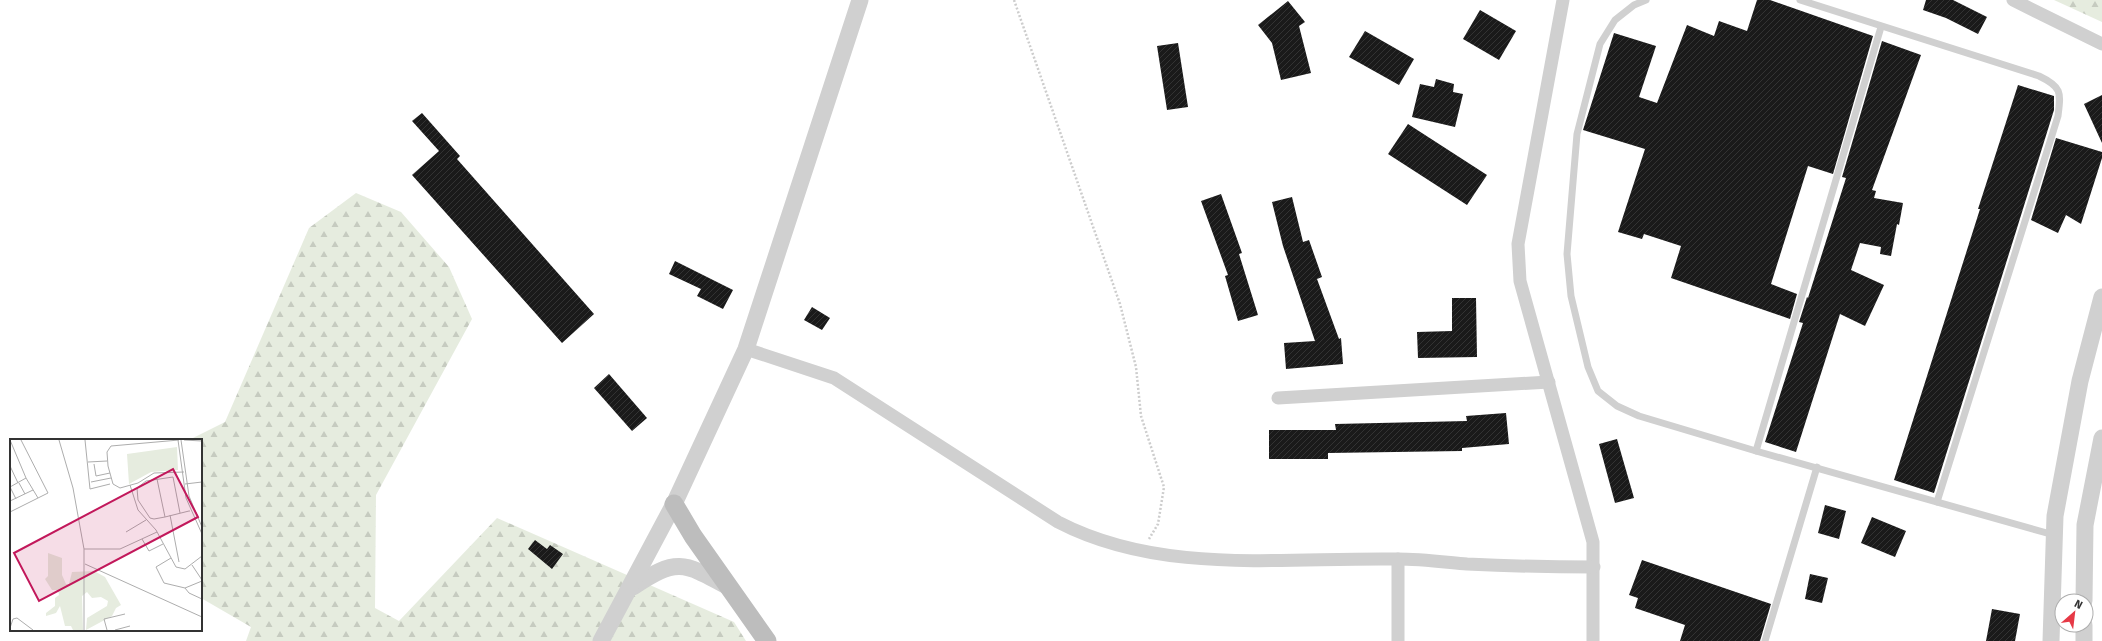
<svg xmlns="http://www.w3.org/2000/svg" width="2102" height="641" font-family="'Fira Sans',sans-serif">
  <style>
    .forest { fill: url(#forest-firs) }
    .building { fill: url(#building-hatch) }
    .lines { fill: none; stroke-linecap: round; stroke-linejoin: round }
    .path { stroke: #cdcdcd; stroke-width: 2.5; stroke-dasharray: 2 2; stroke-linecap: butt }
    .service { stroke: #d0d0d0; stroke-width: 7 }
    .minor { stroke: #d0d0d0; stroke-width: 13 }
    .tertiary { stroke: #d0d0d0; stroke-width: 17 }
    .secondary { stroke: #bdbdbd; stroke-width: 19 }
    .inset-road { fill: none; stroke: #adadad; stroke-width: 1 }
    .view { fill: #c2185b; fill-opacity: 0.15; stroke: #c2185b; stroke-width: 2 }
    .inset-edge { fill: none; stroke: #333; stroke-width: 2 }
  </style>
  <defs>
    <pattern id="forest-firs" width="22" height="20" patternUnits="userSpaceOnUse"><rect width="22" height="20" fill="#e6ecdf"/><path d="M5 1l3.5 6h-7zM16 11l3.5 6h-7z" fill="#c6cbc0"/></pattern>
    <pattern id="building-hatch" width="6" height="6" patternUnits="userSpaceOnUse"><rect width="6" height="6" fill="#1a1a1a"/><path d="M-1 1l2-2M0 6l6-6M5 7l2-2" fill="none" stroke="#333"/></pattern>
  </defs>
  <rect width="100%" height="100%" fill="#fff"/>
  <!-- forest -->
  <g class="forest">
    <path d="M2054,0H2102V22Z"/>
    <path d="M356,193L401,212L449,267L472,319L376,495L375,608L399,621L497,518L734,622L746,641H246L251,627L201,598V440H189L225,422L309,228Z"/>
  </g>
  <!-- building -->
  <g class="building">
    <path d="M1757,0H1770L1873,36L1833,174L1808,166L1771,284L1797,294L1790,319L1671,278L1681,246L1644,234L1642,239L1618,232L1645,149L1583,130L1614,33L1656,46L1639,97L1657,103L1687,25L1714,36L1719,21L1747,31Z"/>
    <path d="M1926,0H1953L1987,17L1978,34L1946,18L1923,10Z"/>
    <path d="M1288,1L1305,22L1299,26L1311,73L1281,80L1272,43L1258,25Z"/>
    <path d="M1480,10L1516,31L1499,60L1463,39Z"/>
    <path d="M1365,31L1414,59L1399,85L1349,57Z"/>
    <path d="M1882,41L1921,55L1872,190L1876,191L1874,198L1903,203L1899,225L1897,224L1891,256L1880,254L1881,247L1860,243L1851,270L1884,285L1865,326L1840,314L1796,452L1765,442L1803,323L1799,322L1807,297L1808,298L1846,178L1842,177Z"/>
    <path d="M1178,43L1188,107L1167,110L1157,46Z"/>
    <path d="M1436,79L1454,84L1453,92L1463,94L1455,127L1412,117L1420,84L1434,87Z"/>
    <path d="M2018,85L2054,96V110L1934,493L1894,480L1980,209H1978Z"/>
    <path d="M2102,95V143L2084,104Z"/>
    <path d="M422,113L460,156L457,159L594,314L562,343L412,175L439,151L412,121Z"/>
    <path d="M1408,124L1487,175L1467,205L1388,154Z"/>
    <path d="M2056,138L2102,152V158L2081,224L2066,215L2058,233L2031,220Z"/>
    <path d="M1221,194L1242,253L1239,254L1258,315L1238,321L1225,276L1228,275L1201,201Z"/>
    <path d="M1292,197L1303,242L1309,240L1322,277L1317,279L1339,339L1341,338L1343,364L1286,369L1284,343L1315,341L1283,246L1272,202Z"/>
    <path d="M675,261L733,290L723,309L697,296L701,289L669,274Z"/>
    <path d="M1452,298H1476L1477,357L1418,358L1417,332L1452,331Z"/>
    <path d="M812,307L830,318L822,330L804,320Z"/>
    <path d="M609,374L647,418L632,431L594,388Z"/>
    <path d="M1506,413L1509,444L1462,448V451L1328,453V459H1269V430H1336L1335,424L1467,421L1466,416Z"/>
    <path d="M1617,439L1634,498L1615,503L1599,444Z"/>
    <path d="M1825,505L1846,511L1839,539L1818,533Z"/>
    <path d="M1872,517L1906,531L1895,557L1861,543Z"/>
    <path d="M535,540L547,549L550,545L563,554L552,569L528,549Z"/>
    <path d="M1642,560L1771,604L1760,641H1680L1685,625L1635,608L1638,598L1629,595Z"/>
    <path d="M1810,574L1828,578L1822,603L1805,599Z"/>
    <path d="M1992,609L2020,614L2015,641H1986Z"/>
  </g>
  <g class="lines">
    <!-- path -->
    <path class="path" d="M1014,0L1120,304L1136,367L1141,416L1164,487L1158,524L1149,539"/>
    <!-- service -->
    <g class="service">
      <path d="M1646,0L1634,5L1615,20L1600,44L1577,134L1567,254L1571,296L1588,367L1598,391L1617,406L1639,416L1756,451L2054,535"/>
      <path d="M1800,0L2039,76C2062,87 2061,92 2058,116L1937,502"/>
      <path d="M1756,451L1881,27"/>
      <path d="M1765,641L1817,467"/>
    </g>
    <!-- minor -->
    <g class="minor">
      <path d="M1563,0L1518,244L1520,281L1593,542V641"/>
      <path d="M2013,0L2102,44"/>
      <path d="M746,349L834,378L1058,522C1162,576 1285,557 1397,559C1420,559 1444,562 1467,564C1509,566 1551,567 1594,567"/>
      <path d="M1278,398L1549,382"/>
      <path d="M1398,641V559"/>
    </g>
    <!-- tertiary -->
    <g class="tertiary">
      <path d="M633,587C676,558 683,562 727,586"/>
      <path d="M2084,601L2085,525L2102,438"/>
      <path d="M601,641L674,504L746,349L860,0"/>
      <path d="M2051,641L2055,516L2080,381L2102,297"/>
      <path d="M2084,641V625"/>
    </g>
    <!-- secondary -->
    <path class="secondary" d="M674,504L693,536L767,641"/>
  </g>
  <!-- overview -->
  <g transform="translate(10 439)">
    <rect width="192" height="192" fill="#fff"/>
    <path d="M167,8L168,31L141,33L119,45L117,15ZM38,114L52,119V136L56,145H59L62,133L84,132L95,138L111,166L106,169L102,177L76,191L77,179L97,167L98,162L91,158L82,159L77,153L72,157L73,191H63L61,187H55L50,167L46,174L36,177V174L45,167V159L49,156L48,151H42L35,140L38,137Z" fill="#e6ecdf"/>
    <path class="inset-road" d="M0,1L16,39L0,48M49,1L63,49L74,110V191M75,1L80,50L100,45M168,1L176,59L192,95M169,1L101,7L97,13L98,27L103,45L110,49L128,44L144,34L174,33M171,1L179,57L192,88M174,1L192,2M78,23L97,22M84,25L86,37L100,34M0,27L8,44M16,39L28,59M147,40L155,78M81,43L101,39M9,44L15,55M175,45L192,43M120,46L128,71L146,91L166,128L175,130L192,117M0,48L6,60M0,62L23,51M0,73L38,54L11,1M170,74L163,38L136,42L127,49L128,61L140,79L144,80L155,78L179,72H180M160,76L169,123M116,93L136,81M132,100L139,112L153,105M74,110H110L147,93M161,119L146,128L154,144L175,149L192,142M75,125L192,178M182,126L192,141M175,149L179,154L192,160M0,189L3,180L7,179L23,191M97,191L94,180L115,175M105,191L120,187"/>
    <path class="view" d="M163,30L188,78L29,162L4,114Z"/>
    <rect width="192" height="192" class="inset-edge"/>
  </g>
  <!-- north arrow -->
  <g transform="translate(2074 613) rotate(28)"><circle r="19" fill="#ffffff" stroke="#adadad"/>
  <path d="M0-3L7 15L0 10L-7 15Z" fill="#e63946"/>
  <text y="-6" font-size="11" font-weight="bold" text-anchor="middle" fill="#333333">N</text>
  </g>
</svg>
